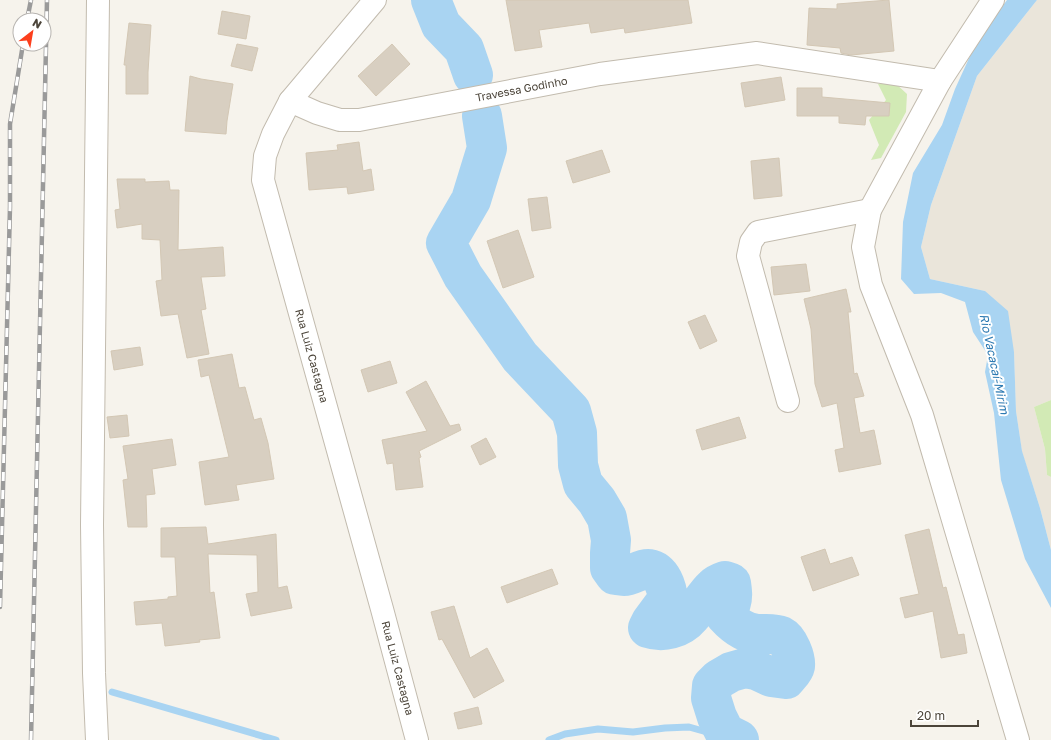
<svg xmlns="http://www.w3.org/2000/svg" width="1051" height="740" font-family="'Golos Text',sans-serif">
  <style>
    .residential { fill: #eae5da }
    .green { fill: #d2eab5 }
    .water { fill: #a9d4f2 }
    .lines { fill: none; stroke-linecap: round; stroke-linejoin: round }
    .stream { stroke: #a9d4f2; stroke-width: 7 }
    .river { stroke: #a9d4f2; stroke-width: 40 }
    .building { fill: #d8cfc1; stroke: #d3c7b4 }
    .minor-casing { stroke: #c2bbae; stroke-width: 24 }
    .minor { stroke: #fff; stroke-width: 22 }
    .rail-casing { stroke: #9a9a9a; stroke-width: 4.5 }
    .rail { stroke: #fff; stroke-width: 3; stroke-dasharray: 9; stroke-linecap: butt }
    .labels { text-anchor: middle; stroke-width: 4; stroke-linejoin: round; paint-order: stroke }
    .street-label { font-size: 11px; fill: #4b4439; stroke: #fff }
    .water-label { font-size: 12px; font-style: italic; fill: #2e7ab2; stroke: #fff }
  </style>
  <rect width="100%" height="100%" fill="#f6f3ec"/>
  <!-- residential -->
  <path class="residential" d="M1037,0H1051V400L1034,407L1045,449L1047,475L1051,477V550L1040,508L1022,452L1016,411L1014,352L985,291L930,279L921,247L931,205L977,76Z"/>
  <!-- green -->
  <g class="green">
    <path d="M895,83L907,94L906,112L881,158L871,160L879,145L869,120L886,100L878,84Z"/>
    <path d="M1051,400V477L1047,475L1045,449L1034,407Z"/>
  </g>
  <!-- water -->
  <path class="water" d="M1007,0H1037L977,76L931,205L921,247L930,279L985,291L1008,311L1014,352L1016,411L1022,451L1040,508L1051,550V608L1025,559L1001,480L994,413L985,372L988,355L973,332L965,302L941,293L914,294L901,279L903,222L913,173L942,125L955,89L976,43Z"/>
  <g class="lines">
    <!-- stream -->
    <g class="stream">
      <path d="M112,692L276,740"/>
      <path d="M549,740L565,734L598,729L633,732L665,728L689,727L714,734L735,738"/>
    </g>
    <!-- river -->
    <g class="river">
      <path d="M431,0L441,25L464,49L473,75"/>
      <path d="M482,116L487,148L471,200L446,243L463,276L520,357L571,411L577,433L578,465L583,484L597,501L607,518L611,540L610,553V568L615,575C618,575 622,576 624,576C632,576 641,568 649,569C662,571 667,588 668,599L651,622L648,628C663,633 680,629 691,616C699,607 705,595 714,587C717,584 722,582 725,581L731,583C732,590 733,597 731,603C729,608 726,611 725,615C734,625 746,634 759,634C767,634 774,633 781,636C789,640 796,658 795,666C794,671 789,675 786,679L771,677L756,670L745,668L731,672L719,679L712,686L711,698L717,717L725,733L739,740"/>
    </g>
  </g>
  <!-- building -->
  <g class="building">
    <path d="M506,0H688L692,23L625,33L624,28L591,33L589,23L539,30L542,47L515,51Z"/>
    <path d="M889,0L894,51L851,55L841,53L840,48L807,45L809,8L837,9V4Z"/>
    <path d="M222,11L250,16L246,39L218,34Z"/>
    <path d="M129,23L151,25L148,72V94H126V65H124Z"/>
    <path d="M237,44L258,48L252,71L231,66Z"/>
    <path d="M392,44L410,64L376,96L358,76Z"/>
    <path d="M190,76L201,79L233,84L227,121L226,134L185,131Z"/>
    <path d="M781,77L785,100L745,107L741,83Z"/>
    <path d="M797,88H822V97L890,103L889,116H866L865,125L839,123V116H797Z"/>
    <path d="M359,142L363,171L371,169L374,190L348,194L347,187L309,190L306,153L338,150L337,145Z"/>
    <path d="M602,150L610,172L573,183L566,161Z"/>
    <path d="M779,158L782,196L754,199L751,161Z"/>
    <path d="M117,179H145V182L169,181L170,190H179L178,250L223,247L225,276L201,277L206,309L201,310L209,354L187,358L178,314L161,316L156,281L162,280L160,240L142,239V224L117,228L115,210L120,209Z"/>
    <path d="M547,197L551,228L532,231L528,199Z"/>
    <path d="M518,230L534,277L503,288L487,241Z"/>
    <path d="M806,264L810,291L774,295L771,267Z"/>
    <path d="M846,289L851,312H848L854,374L857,373L864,396L854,398L860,433L874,430L881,464L839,472L835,450L844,448L837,403L822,407L815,384L811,329L804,299Z"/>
    <path d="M705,315L717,341L700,349L688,322Z"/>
    <path d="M140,347L143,365L114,370L111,351Z"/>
    <path d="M232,354L239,388L245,387L254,420L261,418L268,443L274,479L236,485L239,500L205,505L199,462L229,457L209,375L201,377L198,360Z"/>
    <path d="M390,361L397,383L368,392L361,370Z"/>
    <path d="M426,381L450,426L459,424L461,430L419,451L421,457L419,458L423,487L396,490L393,463L387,464L382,440L427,431L406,392Z"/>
    <path d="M127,415L129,436L110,438L107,417Z"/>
    <path d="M739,417L746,438L702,450L696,430Z"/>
    <path d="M486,438L496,457L480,465L471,446Z"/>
    <path d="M172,439L176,465L152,469L155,494L146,495L147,527H128L123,480L128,479L123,446Z"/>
    <path d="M206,527L208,544L276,534L278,588L287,586L292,608L251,616L246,594L258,592L257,555L208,554L210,593L214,592L220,638L199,640L200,642L165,646L162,623L136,625L134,602L168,599V597L177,596L175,557H161V528Z"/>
    <path d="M929,529L943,588L946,587L958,635L964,634L967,653L941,658L933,611L905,618L900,598L919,594L905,535Z"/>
    <path d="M825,549L830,564L852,557L859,575L813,591L801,557Z"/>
    <path d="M552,569L558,584L507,603L501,587Z"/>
    <path d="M454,606L470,658L487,648L504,681L474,698L442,639L439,640L431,612Z"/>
    <path d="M478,707L482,724L458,729L454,713Z"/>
  </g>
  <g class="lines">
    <defs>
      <g id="minor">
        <path id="s1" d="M375,0L290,101L273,134L265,156L263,180L382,609L417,740"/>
        <path d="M993,0L940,81L870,210L863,247L871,285L922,415L1018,740"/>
        <path id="s2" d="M290,101L317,113L340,120H359L600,74L757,53L940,81"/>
        <path d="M788,401L748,256L751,242L758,232L870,210"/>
        <path d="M97,740L94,673L92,525L98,0"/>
      </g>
    </defs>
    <!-- minor casing -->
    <use href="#minor" class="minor-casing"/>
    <!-- minor -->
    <use href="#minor" class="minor"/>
    <defs>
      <g id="rail">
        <path d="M27,20L31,0"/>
        <path d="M0,607L10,207V124L23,44"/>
        <path d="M31,740L47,0"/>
      </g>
    </defs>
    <!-- rail casing -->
    <use href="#rail" class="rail-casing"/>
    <!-- rail -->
    <use href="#rail" class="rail"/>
  </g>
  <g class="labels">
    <!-- street labels -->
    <g class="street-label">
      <text dy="4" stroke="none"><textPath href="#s2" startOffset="238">Travessa Godinho</textPath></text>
      <text dy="4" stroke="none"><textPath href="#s1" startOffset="399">Rua Luiz Castagna</textPath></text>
      <text dy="4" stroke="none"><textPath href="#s1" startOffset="723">Rua Luiz Castagna</textPath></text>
    </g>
    <!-- water labels -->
    <g class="water-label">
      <text transform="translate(994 364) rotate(78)" y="4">Rio Vacacaí-Mirim</text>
    </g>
  </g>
  <!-- north arrow -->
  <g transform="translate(32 32) rotate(31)"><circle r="19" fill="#ffffff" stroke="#b7b4b0"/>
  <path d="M0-3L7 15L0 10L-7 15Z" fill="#fc3f1d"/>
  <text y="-6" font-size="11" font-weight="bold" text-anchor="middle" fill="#4b4439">N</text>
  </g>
  <!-- scale -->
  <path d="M911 720v6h67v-6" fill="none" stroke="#4b4439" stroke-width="2"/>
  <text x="917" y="720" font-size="12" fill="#4b4439" stroke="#ffffff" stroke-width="3" paint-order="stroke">20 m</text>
</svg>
